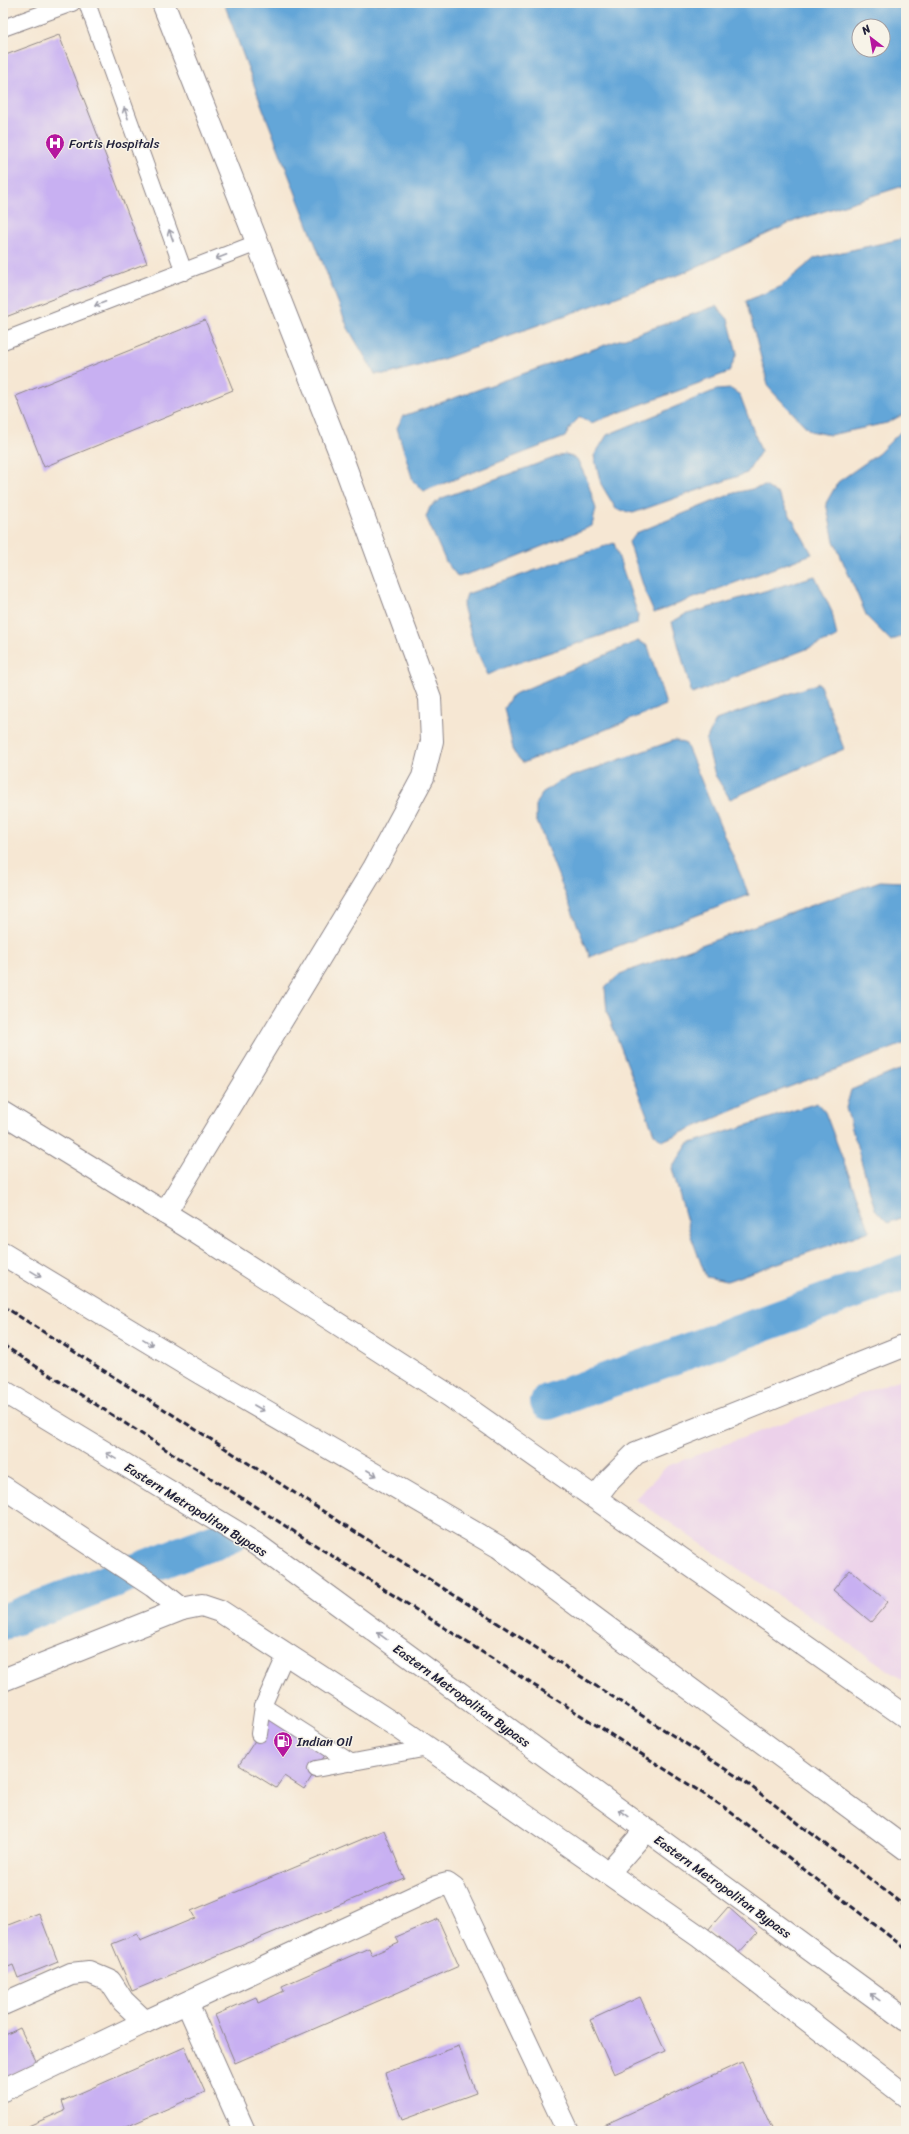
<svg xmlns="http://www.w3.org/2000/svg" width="909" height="2134" font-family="Sriracha,sans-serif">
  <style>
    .built { fill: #ecd1ea }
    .water { fill: #64a6d8; stroke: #43648a; fill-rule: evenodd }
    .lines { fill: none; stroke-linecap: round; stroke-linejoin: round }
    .canal { stroke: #64a6d8; stroke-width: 36 }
    .building { fill: #c8b0f2 }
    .service-casing { stroke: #8c8487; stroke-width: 18 }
    .minor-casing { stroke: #8c8487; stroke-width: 24 }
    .primary-casing { stroke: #8c8487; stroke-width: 24 }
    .service { stroke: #fff; stroke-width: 16 }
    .minor { stroke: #fff; stroke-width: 22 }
    .primary { stroke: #fff; stroke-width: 22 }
    .rail { stroke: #22223b; stroke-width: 3; stroke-dasharray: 6 3; stroke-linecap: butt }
    .oneway { stroke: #9c9ca7 }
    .labels { text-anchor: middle; stroke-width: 3; stroke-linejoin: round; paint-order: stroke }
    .poi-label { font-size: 13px; fill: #22223b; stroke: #f7f3e8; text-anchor: start }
    .street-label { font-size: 13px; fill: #22223b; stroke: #f7f3e8 }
  </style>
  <rect width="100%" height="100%" fill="#f7f3e8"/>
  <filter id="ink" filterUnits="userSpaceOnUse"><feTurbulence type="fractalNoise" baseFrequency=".025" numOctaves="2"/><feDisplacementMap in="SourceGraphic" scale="8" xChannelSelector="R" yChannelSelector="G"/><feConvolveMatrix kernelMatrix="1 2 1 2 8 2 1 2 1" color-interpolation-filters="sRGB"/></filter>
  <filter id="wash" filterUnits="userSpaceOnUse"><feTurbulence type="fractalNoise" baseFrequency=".012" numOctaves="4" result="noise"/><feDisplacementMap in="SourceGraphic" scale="16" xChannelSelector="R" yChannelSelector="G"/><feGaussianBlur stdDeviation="0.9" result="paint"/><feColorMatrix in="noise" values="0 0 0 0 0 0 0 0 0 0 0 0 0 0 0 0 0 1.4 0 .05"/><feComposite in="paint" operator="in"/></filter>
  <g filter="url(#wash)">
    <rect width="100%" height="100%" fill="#f6e7d3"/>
    <!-- built -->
    <path class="built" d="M906,1377V1682L635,1499L667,1466Z"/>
    <!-- water -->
    <g class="water">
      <path d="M224,3H906V185L797,220L681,274L443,359L389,374H375L348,328L263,109ZM859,26H883V50H859Z"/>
      <path d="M906,238V413L887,423L830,435L810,431L769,388L746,301L780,287L815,258Z"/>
      <path d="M716,306L728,319L737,353L729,372L591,423L580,417L571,426L565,437L424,491L413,481L397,428L403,416Z"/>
      <path d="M731,389L740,395L761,451L747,473L633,513L616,509L601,484L594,456L607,435L716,390Z"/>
      <path d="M906,429V634L891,641L867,617L834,541L826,503L838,482L878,454L900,432Z"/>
      <path d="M565,454L577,459L587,480L596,509L592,526L499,564L458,577L446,562L426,517L430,507L442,498Z"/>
      <path d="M765,486L778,494L812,554L654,613L647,597L629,542L636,533L734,493Z"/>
      <path d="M614,543L638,615L637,624L505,667L488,675L474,645L463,606L467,594Z"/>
      <path d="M815,576L832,612L837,637L692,694L672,622L684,615Z"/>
      <path d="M638,641L648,646L666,705L523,763L514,753L504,708L512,695Z"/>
      <path d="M819,683L844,749L730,799L715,775L706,741L716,720Z"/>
      <path d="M675,740L686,744L749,895L590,957L536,819V803L542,793L559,781Z"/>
      <path d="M880,881L906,882V1043L781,1090L662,1141L654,1133L607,1012L605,988L620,974Z"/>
      <path d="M906,1067V1216L888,1223L875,1209L846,1108L851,1090Z"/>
      <path d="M817,1103L825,1112L870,1231L727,1281L706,1277L691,1236L672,1168L688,1144Z"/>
    </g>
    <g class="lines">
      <!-- canal -->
      <g class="canal">
        <path d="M548,1402L906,1272"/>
        <path d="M3,1622L231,1535"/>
      </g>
    </g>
    <g id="blocks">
      <!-- building -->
      <g class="building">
        <path d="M59,35L147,263L3,318V56Z"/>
        <path d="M205,320L233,390L44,467L16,396Z"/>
        <path d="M850,1570L888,1602L871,1622L833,1590Z"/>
        <path d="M271,1716L327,1752L304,1789L284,1776L276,1788L239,1765Z"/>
        <path d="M384,1830L404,1878L132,1991L112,1944L137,1934L140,1941L195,1918L191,1911Z"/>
        <path d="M728,1907L757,1933L736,1956L707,1931Z"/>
        <path d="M39,1913L58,1962L18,1978L13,1965L3,1969V1927Z"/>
        <path d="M438,1919L459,1966L235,2063L215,2015L256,1997L258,2003L284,1991L282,1986L369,1948L372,1955L399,1943L396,1937Z"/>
        <path d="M640,1997L665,2051L614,2074L590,2020Z"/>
        <path d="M20,2028L37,2063L3,2079V2036Z"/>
        <path d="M459,2046L476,2093L402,2120L385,2073Z"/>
        <path d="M185,2047L205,2092L117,2131H17L65,2110L62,2101Z"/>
        <path d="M742,2062L773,2131H606L604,2125Z"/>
      </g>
    </g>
  </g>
  <g filter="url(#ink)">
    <use href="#blocks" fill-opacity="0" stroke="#8c8487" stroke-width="1"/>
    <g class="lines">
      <defs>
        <g id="service">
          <path d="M87,3L184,272"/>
          <path d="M3,28L72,3"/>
          <path d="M3,341L257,243"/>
          <path d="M263,1706L352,1763"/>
          <path d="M259,1734L263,1706L286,1654"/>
          <path d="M316,1769L428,1748"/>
        </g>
        <g id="minor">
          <path d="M163,3L342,458L430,698L432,741L423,777L374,868L165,1213"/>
          <path d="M3,1113L186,1226L450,1396L906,1717"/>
          <path d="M3,1487L153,1586L182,1609"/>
          <path d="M596,1497L610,1479L636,1453L906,1345"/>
          <path d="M3,1680L182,1609L202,1605L220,1611L398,1727L700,1937L906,2096"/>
          <path d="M187,2003L244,2131"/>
          <path d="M3,2004L71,1974L89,1972L110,1981L123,2001L145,2022L436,1887L447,1884L454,1889L568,2131"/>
          <path d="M3,2090L145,2022"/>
        </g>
        <g id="primary">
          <path d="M3,1254L197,1371L499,1547L906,1849"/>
          <path d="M3,1391L256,1544L906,2020"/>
          <path d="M608,1873L646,1830"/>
        </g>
      </defs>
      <!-- service casing -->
      <use href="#service" class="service-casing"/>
      <!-- minor casing -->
      <use href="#minor" class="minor-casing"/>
      <!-- primary casing -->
      <use href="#primary" class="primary-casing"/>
      <!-- service -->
      <use href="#service" class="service"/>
      <!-- minor -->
      <use href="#minor" class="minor"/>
      <!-- primary -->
      <use href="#primary" class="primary"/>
      <!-- rail -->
      <g class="rail">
        <path d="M3,1306L744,1781L906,1907"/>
        <path d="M3,1345L724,1807L906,1949"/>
      </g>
    </g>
    <!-- one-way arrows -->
    <defs><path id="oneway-shaft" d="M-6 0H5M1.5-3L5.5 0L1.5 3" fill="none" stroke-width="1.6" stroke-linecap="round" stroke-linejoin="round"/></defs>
    <g class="oneway">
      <use href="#oneway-shaft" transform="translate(126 113) rotate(-110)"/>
      <use href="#oneway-shaft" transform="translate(171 235) rotate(-110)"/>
      <use href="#oneway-shaft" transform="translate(221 257) rotate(159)"/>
      <use href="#oneway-shaft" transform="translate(100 304) rotate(159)"/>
      <use href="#oneway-shaft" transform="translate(36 1274) rotate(31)"/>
      <use href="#oneway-shaft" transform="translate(148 1342) rotate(31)"/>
      <use href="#oneway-shaft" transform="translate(259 1408) rotate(30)"/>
      <use href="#oneway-shaft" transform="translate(111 1456) rotate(-149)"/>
      <use href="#oneway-shaft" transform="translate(372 1473) rotate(30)"/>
      <use href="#oneway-shaft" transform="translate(382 1636) rotate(-144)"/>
      <use href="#oneway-shaft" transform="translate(623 1813) rotate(-144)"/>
      <use href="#oneway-shaft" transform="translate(875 1997) rotate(-144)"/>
    </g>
  </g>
  <!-- icons -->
  <defs>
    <symbol id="hospital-pin" viewBox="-11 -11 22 30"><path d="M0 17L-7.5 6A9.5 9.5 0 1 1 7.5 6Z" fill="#b5179e" stroke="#f7f3e8"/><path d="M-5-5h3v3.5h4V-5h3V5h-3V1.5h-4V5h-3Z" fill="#fff"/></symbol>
    <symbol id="fuel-pin" viewBox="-11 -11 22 30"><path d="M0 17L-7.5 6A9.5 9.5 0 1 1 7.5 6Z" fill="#b5179e" stroke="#f7f3e8"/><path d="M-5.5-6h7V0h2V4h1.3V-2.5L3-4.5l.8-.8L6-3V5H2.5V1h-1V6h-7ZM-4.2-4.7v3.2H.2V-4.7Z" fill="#fff"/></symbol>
  </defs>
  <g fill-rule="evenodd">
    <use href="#hospital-pin" x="44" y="132" width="22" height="30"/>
    <use href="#fuel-pin" x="272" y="1730" width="22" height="30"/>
  </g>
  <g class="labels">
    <!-- poi labels -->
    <g class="poi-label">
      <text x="69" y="148">Fortis Hospitals</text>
      <text x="297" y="1746">Indian Oil</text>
    </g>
    <!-- street labels -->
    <g class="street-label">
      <text transform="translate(196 1509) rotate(32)" y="5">Eastern Metropolitan Bypass</text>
      <text transform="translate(462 1695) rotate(36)" y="5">Eastern Metropolitan Bypass</text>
      <text transform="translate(723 1886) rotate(36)" y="5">Eastern Metropolitan Bypass</text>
    </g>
  </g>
  <!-- margin -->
  <rect width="909" height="2134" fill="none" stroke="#f7f3e8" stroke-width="16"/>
  <!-- north arrow -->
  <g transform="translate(871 38) rotate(329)"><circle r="19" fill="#f7f3e8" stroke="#a29fa3"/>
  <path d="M0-3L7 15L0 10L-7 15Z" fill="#b5179e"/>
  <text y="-6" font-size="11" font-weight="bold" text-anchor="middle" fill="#22223b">N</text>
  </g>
</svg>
